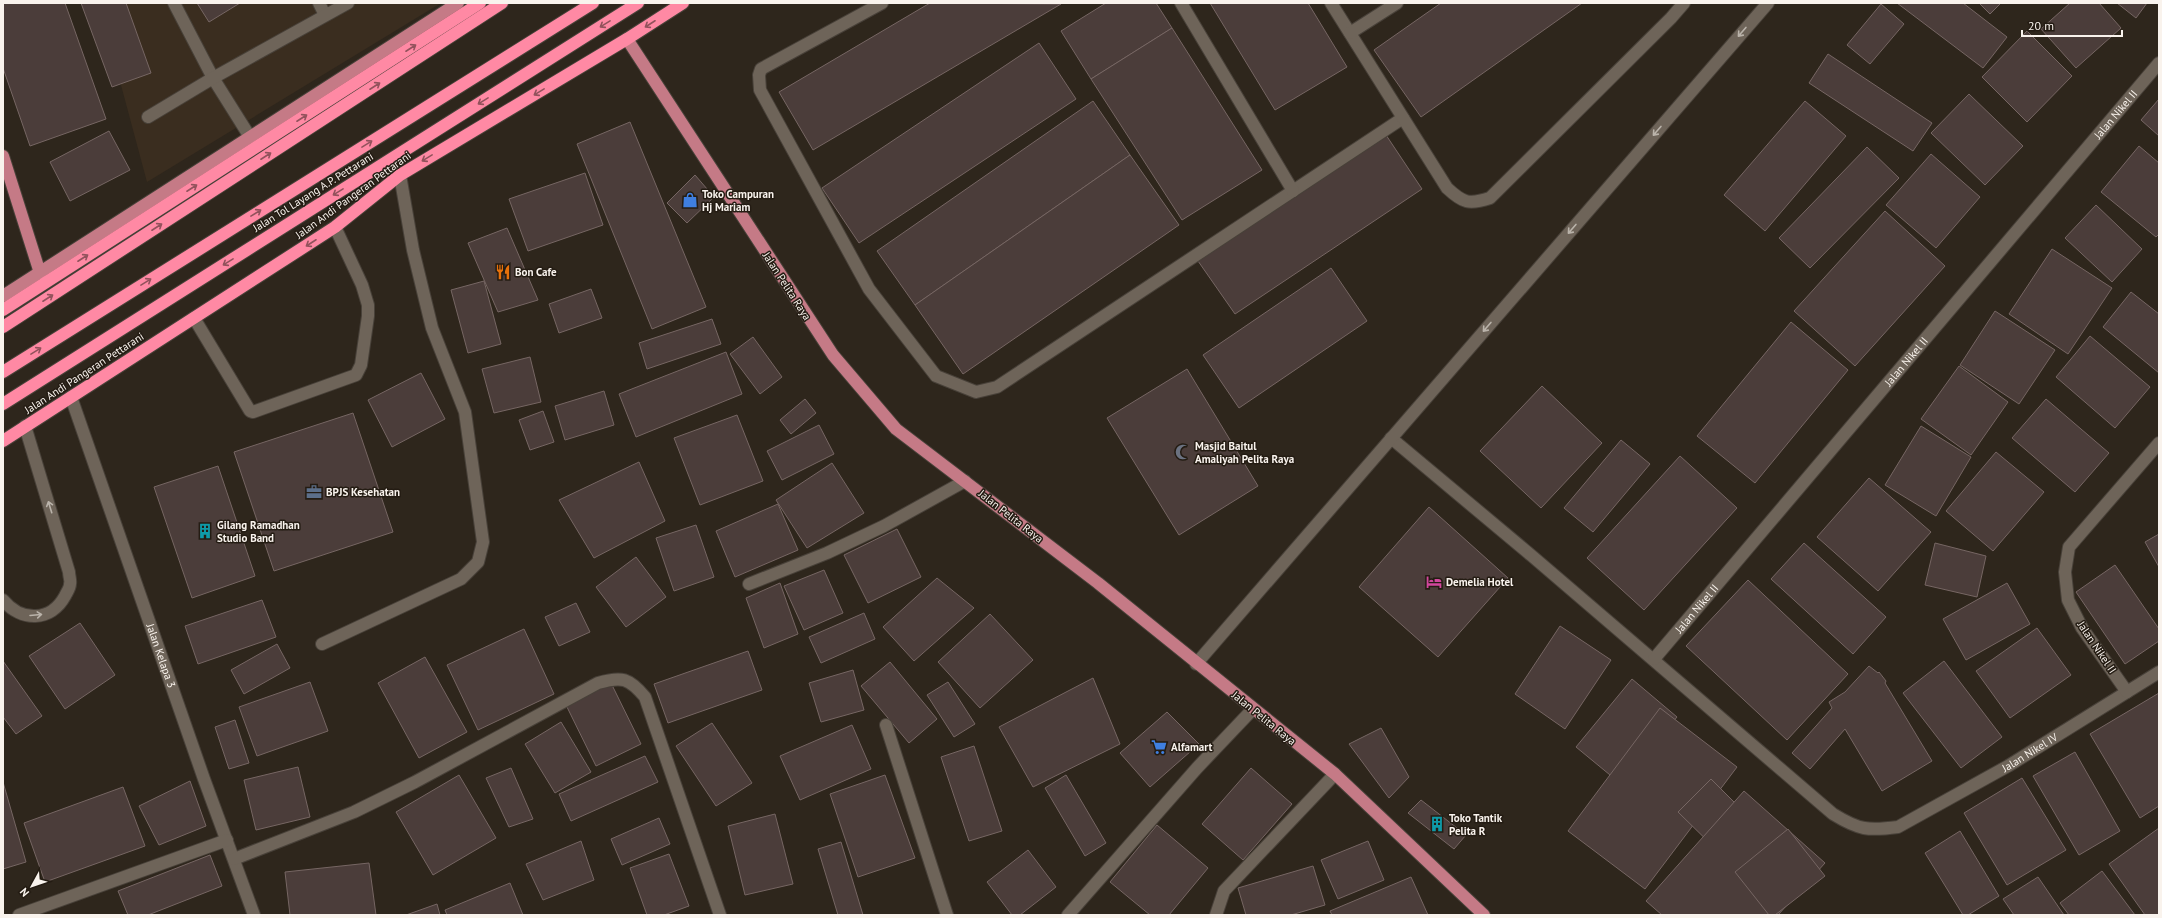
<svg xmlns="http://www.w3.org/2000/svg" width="2162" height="918" font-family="'PT Sans',sans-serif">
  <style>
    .built { fill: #3a2d1f }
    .building { fill: #4b3d3a; stroke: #766663 }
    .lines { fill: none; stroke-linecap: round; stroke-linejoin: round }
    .minor-casing { stroke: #484139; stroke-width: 14 }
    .major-casing { stroke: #484139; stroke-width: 14 }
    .highway-casing { stroke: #484139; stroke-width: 14 }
    .minor { stroke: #6e6459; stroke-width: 12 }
    .major { stroke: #c57a86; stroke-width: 12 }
    .highway { stroke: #ff89a4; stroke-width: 12 }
    .oneway { stroke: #92525c }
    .oneway2 { stroke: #bab3aa }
    .labels { text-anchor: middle; stroke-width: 3; stroke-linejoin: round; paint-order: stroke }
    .street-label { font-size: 11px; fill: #f9f3ed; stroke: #241c13 }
    .poi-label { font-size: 11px; font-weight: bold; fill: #f9f3ed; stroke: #241c13; text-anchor: start }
  </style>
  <rect width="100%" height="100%" fill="#2e261c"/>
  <!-- built -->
  <path class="built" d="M99,3H441L147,182Z"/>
  <!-- building -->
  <g class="building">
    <path d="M3,3H65L106,119L30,146L3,68Z"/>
    <path d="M81,3H126L151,73L112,87Z"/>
    <path d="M197,3H240L209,22Z"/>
    <path d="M930,3L1061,4L813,150L779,92Z"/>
    <path d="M1106,3H1156L1172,28L1091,79L1061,31Z"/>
    <path d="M1210,3H1308L1347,67L1275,110Z"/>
    <path d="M1441,3H1582L1421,117L1374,50Z"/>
    <path d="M1897,3H1963L2007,37L1983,68Z"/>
    <path d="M1979,3H2001L1990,14Z"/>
    <path d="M2070,3H2099L2121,28L2076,68L2041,29Z"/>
    <path d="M2117,3H2147L2136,18Z"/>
    <path d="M1881,4L1904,24L1870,64L1847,45Z"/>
    <path d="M1172,28L1262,170L1182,220L1091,79Z"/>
    <path d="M2027,31L2072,76L2027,122L1982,77Z"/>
    <path d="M1039,43L1076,99L859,243L822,188Z"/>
    <path d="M1828,54L1932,123L1913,151L1809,83Z"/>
    <path d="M1969,94L2023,146L1985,185L1931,133Z"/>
    <path d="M2159,99V136L2141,120Z"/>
    <path d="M1093,101L1130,155L915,305L877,251Z"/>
    <path d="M1805,101L1846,136L1765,231L1724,195Z"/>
    <path d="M630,122L706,307L652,329L577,144Z"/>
    <path d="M109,131L130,170L70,201L50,162Z"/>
    <path d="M1386,135L1422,189L1235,314L1198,261Z"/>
    <path d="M2139,146L2159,163V234L2156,237L2101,192Z"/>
    <path d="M1867,147L1899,178L1810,268L1779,238Z"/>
    <path d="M1931,154L1980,197L1936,248L1886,205Z"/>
    <path d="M1130,155L1179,225L963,374L915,305Z"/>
    <path d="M585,173L603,225L528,251L509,199Z"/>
    <path d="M695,175L714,197L687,223L667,203Z"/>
    <path d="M2096,205L2142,249L2112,282L2065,238Z"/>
    <path d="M1885,211L1945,266L1855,366L1794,311Z"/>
    <path d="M507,228L538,300L498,312L468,243Z"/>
    <path d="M2052,249L2112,288L2068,354L2009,314Z"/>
    <path d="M1331,268L1367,321L1239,408L1203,355Z"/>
    <path d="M484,281L501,344L468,353L451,290Z"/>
    <path d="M591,289L602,318L559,333L549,304Z"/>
    <path d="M2131,292L2159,314V373L2103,327Z"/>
    <path d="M1995,311L2055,350L2019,404L1960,365Z"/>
    <path d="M712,319L721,344L647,369L639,343Z"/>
    <path d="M1791,322L1848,370L1755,483L1697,436Z"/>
    <path d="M2090,336L2150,387L2115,428L2056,377Z"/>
    <path d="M753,337L782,377L760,394L730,354Z"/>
    <path d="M726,352L742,394L636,437L619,394Z"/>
    <path d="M530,357L541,402L494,413L482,369Z"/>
    <path d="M1959,366L2008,402L1971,455L1921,419Z"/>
    <path d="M1187,369L1258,486L1179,535L1107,418Z"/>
    <path d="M421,373L445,419L392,447L368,400Z"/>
    <path d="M1542,386L1602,443L1541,508L1480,451Z"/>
    <path d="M604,391L614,425L565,440L555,406Z"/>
    <path d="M805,399L816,413L791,434L780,420Z"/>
    <path d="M2046,399L2109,453L2075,492L2012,438Z"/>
    <path d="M543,411L554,442L530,450L519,420Z"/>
    <path d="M353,413L393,532L274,571L234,452Z"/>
    <path d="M737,415L763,481L700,505L674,438Z"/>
    <path d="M819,425L834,454L782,480L767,451Z"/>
    <path d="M1921,426L1971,457L1936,516L1885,485Z"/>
    <path d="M1621,440L1650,464L1593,532L1564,508Z"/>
    <path d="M1996,452L2044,492L1993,551L1946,511Z"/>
    <path d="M1680,456L1737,508L1644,610L1587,558Z"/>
    <path d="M639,462L665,521L594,558L559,500Z"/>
    <path d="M832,463L864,513L807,548L776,500Z"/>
    <path d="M218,466L255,576L192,598L154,487Z"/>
    <path d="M1869,478L1931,532L1878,591L1817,537Z"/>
    <path d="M778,504L798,550L735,577L716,531Z"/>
    <path d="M1429,507L1508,578L1438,657L1359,587Z"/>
    <path d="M696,525L714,577L674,591L656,538Z"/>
    <path d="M897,529L921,577L868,603L844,555Z"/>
    <path d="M2159,534V567L2145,542Z"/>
    <path d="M1804,543L1886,617L1853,654L1771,579Z"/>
    <path d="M1935,543L1986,556L1977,597L1925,585Z"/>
    <path d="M636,557L666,597L626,627L596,587Z"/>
    <path d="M2115,565L2159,629V641L2125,664L2076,592Z"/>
    <path d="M824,570L843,613L804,630L784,586Z"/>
    <path d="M937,578L974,608L914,661L883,627Z"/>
    <path d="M1748,580L1848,674L1787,740L1686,646Z"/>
    <path d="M780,583L798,634L764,648L746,598Z"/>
    <path d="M2007,583L2030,624L1966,660L1943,619Z"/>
    <path d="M262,600L276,637L198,664L185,626Z"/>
    <path d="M576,603L590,632L559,646L545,617Z"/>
    <path d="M864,613L875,639L821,663L809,637Z"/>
    <path d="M990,614L1033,660L980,708L938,662Z"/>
    <path d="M80,623L115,675L65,709L29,656Z"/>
    <path d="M1560,626L1611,660L1565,729L1515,694Z"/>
    <path d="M2037,628L2071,675L2010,718L1976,671Z"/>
    <path d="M524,629L554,694L478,730L447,665Z"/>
    <path d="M277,644L290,668L244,694L231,670Z"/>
    <path d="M748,651L762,690L668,723L654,684Z"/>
    <path d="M425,657L467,732L419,758L378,683Z"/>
    <path d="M3,661L42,716L16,734L3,717Z"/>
    <path d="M1944,661L2002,737L1961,768L1903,693Z"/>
    <path d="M890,662L937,719L909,743L861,686Z"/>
    <path d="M1869,666L1878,673L1879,672L1886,681L1885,683L1932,761L1882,791L1845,729L1810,769L1792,753L1832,708L1829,702L1845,692Z"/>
    <path d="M853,670L864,710L821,722L809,683Z"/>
    <path d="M1093,678L1120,744L1033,787L999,727Z"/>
    <path d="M1632,679L1677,717L1621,784L1576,747Z"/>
    <path d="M310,682L328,731L257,756L239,707Z"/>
    <path d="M948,682L975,724L954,737L927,695Z"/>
    <path d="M611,683L641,744L596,766L566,705Z"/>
    <path d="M2159,693V806L2140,818L2090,734Z"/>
    <path d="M1660,708L1737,767L1645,889L1568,831Z"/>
    <path d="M1167,712L1199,744L1150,787L1120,753Z"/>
    <path d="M235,720L249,763L229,769L215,727Z"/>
    <path d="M561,722L591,772L555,793L525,744Z"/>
    <path d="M712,723L752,783L716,806L676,746Z"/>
    <path d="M852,725L871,769L800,800L780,756Z"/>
    <path d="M1381,728L1409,777L1389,798L1349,744Z"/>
    <path d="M974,746L1002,831L969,841L941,757Z"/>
    <path d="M2075,752L2120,831L2079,855L2033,776Z"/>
    <path d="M645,756L658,782L571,821L559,794Z"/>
    <path d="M298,767L310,817L256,830L244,780Z"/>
    <path d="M511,768L533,819L509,827L486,778Z"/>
    <path d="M1251,768L1292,804L1243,860L1202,824Z"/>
    <path d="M459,775L496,838L433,875L396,812Z"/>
    <path d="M885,775L915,858L858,877L830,794Z"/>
    <path d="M1066,775L1106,843L1085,856L1045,788Z"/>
    <path d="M2022,778L2066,850L2007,885L1964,813Z"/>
    <path d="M1711,779L1757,825L1725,858L1678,812Z"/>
    <path d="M190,781L206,826L159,845L139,806Z"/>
    <path d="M3,782L26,862L3,869Z"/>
    <path d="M123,787L145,846L45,882L24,823Z"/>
    <path d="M1744,791L1825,863L1778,915H1662L1646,901Z"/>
    <path d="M1421,800L1466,835L1454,849L1408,813Z"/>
    <path d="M775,814L793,884L745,895L728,826Z"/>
    <path d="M659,818L670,844L622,865L611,839Z"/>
    <path d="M1157,825L1208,868L1169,915H1150L1110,882Z"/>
    <path d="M2159,828V915H2145L2109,864Z"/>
    <path d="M1788,829L1825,876L1775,915H1769L1735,872Z"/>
    <path d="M1960,831L1999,896L1968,915H1963L1925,853Z"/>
    <path d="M581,841L594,880L543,900L526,864Z"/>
    <path d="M1368,841L1384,880L1338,899L1321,860Z"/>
    <path d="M841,842L863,915H838L818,849Z"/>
    <path d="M1028,850L1056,887L1020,915H1012L987,882Z"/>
    <path d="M669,854L689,906L664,915H647L630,868Z"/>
    <path d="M210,855L222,886L148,915H128L118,891Z"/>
    <path d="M369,863L376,915H290L285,872Z"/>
    <path d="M1313,866L1325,905L1291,915H1246L1238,888Z"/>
    <path d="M2102,871L2135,915H2069L2060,903Z"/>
    <path d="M1411,877L1428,915H1332L1330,911Z"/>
    <path d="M2038,877L2064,915H2014L2003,899Z"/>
    <path d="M510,883L523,915H447L445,910Z"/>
    <path d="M437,904L440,915H406Z"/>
  </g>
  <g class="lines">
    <defs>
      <g id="minor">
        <path d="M174,3L213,78L250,137"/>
        <path d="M319,3L325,15"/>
        <path d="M882,3L761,69L759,75L760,90L869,289L936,376L976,392L997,387L1403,118"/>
        <path d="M1181,3L1293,191"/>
        <path d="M1331,3L1447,188C1463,203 1469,205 1490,198L1671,18L1684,3"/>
        <path d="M1350,33L1397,3"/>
        <path d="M148,117L213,78L348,3"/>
        <path d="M194,318L250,411L253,412L356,375L361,365L368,316V305L362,285L335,227"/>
        <path id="s1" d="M71,397L204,779L254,915"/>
        <path id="s2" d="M1391,438L1532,556L1833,814C1859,830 1868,831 1898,827L2008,766L2159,672"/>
        <path d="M749,584L827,553L884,526L965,481"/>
        <path d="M3,600C21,622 51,622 65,596C67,592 70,588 70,584C71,581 69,576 69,572L25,426"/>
        <path d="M322,644L461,579L478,562L483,542L465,412L432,328L413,250L400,175"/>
        <path id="s3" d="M1654,659L2159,63"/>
        <path d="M1196,664L1768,3"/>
        <path d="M2127,692L2082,628L2068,600L2065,572L2069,547L2159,443"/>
        <path d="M886,725L947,915"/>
        <path d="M234,859L354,812L415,782L598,683C622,676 629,678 645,697L720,915"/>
        <path d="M19,915L227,840"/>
        <path d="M1068,915L1197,768L1253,709"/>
        <path d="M1216,915L1224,891L1335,774"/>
      </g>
      <g id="major">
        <path d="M627,39L833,355L896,429L1098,583L1335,774L1484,915"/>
        <path d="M3,156L40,273"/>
        <path d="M3,296L458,3"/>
      </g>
      <g id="highway">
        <path d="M3,310L480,3"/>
        <path d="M3,327L502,3"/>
        <path d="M3,372L593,3"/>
        <path d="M3,404L638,3"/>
        <path d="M3,441L335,227L400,175L627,39L683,3"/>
      </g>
    </defs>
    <!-- minor casing -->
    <use href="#minor" class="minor-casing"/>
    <!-- major casing -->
    <use href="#major" class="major-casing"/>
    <!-- highway casing -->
    <use href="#highway" class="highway-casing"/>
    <!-- minor -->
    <use href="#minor" class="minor"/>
    <!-- major -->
    <use href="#major" class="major"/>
    <!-- highway -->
    <use href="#highway" class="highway"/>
  </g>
  <!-- one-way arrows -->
  <defs><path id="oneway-shaft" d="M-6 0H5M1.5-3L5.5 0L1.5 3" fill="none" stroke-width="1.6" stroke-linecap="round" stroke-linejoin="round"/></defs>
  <g class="oneway">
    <use href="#oneway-shaft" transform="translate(605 24) rotate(148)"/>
    <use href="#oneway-shaft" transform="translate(650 24) rotate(147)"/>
    <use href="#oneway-shaft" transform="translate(411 48) rotate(-33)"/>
    <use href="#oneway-shaft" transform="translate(375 86) rotate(-33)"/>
    <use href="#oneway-shaft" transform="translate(539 92) rotate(149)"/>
    <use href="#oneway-shaft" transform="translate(483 101) rotate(148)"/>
    <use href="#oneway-shaft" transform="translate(302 118) rotate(-33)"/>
    <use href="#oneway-shaft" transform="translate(367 144) rotate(-32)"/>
    <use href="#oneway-shaft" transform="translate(266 156) rotate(-33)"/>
    <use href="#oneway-shaft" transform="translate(427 158) rotate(149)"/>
    <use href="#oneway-shaft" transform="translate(192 188) rotate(-33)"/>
    <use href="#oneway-shaft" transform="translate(338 192) rotate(148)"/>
    <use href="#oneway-shaft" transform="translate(256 213) rotate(-32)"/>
    <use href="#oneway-shaft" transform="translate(157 227) rotate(-33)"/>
    <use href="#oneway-shaft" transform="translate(311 243) rotate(147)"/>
    <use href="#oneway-shaft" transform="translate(83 258) rotate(-33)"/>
    <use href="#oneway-shaft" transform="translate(228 262) rotate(148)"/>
    <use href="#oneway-shaft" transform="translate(146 282) rotate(-32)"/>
    <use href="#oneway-shaft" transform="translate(48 298) rotate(-33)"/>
    <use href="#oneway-shaft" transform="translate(36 351) rotate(-32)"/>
  </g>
  <g class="oneway2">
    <use href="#oneway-shaft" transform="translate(1742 32) rotate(131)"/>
    <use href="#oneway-shaft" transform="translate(1657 131) rotate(131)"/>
    <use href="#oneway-shaft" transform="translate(1572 229) rotate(131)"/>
    <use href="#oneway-shaft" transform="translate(1487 327) rotate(131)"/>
    <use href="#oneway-shaft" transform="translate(50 507) rotate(-107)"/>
    <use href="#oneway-shaft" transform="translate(36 615) rotate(-5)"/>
  </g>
  <!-- icons -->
  <defs>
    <symbol id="shop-bare" viewBox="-9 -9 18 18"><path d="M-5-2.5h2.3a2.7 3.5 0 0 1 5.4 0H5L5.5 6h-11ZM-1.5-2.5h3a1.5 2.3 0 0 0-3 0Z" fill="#3f7fe0" stroke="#241c13" stroke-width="2.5" paint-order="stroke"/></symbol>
    <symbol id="restaurant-bare" viewBox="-9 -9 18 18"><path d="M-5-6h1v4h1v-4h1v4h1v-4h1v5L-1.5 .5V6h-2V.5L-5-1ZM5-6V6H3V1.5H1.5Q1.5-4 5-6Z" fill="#e8710a" stroke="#241c13" stroke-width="2.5" paint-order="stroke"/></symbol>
    <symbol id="mosque-bare" viewBox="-9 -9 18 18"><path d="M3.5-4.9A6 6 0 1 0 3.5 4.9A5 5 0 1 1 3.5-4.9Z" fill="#6b7280" stroke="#241c13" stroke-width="2.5" paint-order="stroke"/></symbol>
    <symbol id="office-bare" viewBox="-9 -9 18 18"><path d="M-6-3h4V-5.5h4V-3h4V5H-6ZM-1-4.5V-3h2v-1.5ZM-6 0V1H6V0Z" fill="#5c6f8a" stroke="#241c13" stroke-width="2.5" paint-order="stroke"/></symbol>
    <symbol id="building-bare" viewBox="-9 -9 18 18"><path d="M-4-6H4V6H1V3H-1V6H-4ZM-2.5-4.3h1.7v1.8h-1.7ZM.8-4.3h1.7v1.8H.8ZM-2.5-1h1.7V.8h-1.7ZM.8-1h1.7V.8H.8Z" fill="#0f9aa8" stroke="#241c13" stroke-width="2.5" paint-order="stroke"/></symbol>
    <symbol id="hotel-bare" viewBox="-9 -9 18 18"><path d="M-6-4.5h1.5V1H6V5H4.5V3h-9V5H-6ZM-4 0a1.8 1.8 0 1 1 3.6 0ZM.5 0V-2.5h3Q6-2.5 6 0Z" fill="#d1479c" stroke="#241c13" stroke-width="2.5" paint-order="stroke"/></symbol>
    <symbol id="supermarket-bare" viewBox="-9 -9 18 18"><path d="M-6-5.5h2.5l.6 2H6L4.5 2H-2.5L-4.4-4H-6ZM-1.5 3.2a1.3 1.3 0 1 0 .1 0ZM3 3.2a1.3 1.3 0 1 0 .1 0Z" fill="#3f7fe0" stroke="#241c13" stroke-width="2.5" paint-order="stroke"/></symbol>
  </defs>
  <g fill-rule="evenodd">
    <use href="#shop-bare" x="679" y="189" width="22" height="22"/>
    <use href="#restaurant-bare" x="492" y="261" width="22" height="22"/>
    <use href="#mosque-bare" x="1172" y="441" width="22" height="22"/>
    <use href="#office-bare" x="303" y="481" width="22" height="22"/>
    <use href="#building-bare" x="194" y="520" width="22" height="22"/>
    <use href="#hotel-bare" x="1423" y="571" width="22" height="22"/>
    <use href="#supermarket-bare" x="1148" y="736" width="22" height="22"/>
    <use href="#building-bare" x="1426" y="813" width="22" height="22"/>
  </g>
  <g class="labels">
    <!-- street labels -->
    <g class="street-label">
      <text dy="4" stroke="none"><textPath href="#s3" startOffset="714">Jalan Nikel II</textPath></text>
      <text transform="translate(313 192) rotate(-32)" y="4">Jalan Tol Layang A.P. Pettarani</text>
      <text transform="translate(353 195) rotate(-36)" y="4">Jalan Andi Pangeran Pettarani</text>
      <text transform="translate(787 286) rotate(57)" y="4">Jalan Pelita Raya</text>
      <text dy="4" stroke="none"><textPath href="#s3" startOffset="390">Jalan Nikel II</textPath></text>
      <text transform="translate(84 373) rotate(-33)" y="4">Jalan Andi Pangeran Pettarani</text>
      <text transform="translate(1011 516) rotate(38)" y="4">Jalan Pelita Raya</text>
      <text dy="4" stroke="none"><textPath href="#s3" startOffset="66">Jalan Nikel II</textPath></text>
      <text transform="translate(2097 647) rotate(56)" y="4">Jalan Nikel II</text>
      <text dy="4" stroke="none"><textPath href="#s1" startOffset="274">Jalan Kelapa 3</textPath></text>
      <text transform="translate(1264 718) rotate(39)" y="4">Jalan Pelita Raya</text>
      <text dy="4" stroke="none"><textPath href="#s2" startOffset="800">Jalan Nikel IV</textPath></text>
    </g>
    <!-- poi labels -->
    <g class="poi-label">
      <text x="702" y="198">Toko Campuran<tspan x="702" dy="13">Hj Mariam</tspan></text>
      <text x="515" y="276">Bon Cafe</text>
      <text x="1195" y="450">Masjid Baitul<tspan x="1195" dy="13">Amaliyah Pelita Raya</tspan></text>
      <text x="326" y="496">BPJS Kesehatan</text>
      <text x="217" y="529">Gilang Ramadhan<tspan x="217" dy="13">Studio Band</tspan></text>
      <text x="1446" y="586">Demelia Hotel</text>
      <text x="1171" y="751">Alfamart</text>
      <text x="1449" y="822">Toko Tantik<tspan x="1449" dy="13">Pelita R</tspan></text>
    </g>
  </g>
  <!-- border -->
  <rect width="2162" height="918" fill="none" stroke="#f9f3ed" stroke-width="8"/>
  <!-- north arrow -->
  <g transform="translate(32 886) rotate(230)" stroke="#241c13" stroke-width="3" paint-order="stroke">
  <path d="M0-3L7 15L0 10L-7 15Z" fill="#f9f3ed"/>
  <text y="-6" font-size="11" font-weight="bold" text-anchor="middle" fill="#f9f3ed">N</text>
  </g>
  <!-- scale -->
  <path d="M2022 30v6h100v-6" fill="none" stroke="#f9f3ed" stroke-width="2"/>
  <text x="2028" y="30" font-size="12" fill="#f9f3ed" stroke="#241c13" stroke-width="3" paint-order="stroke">20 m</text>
</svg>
